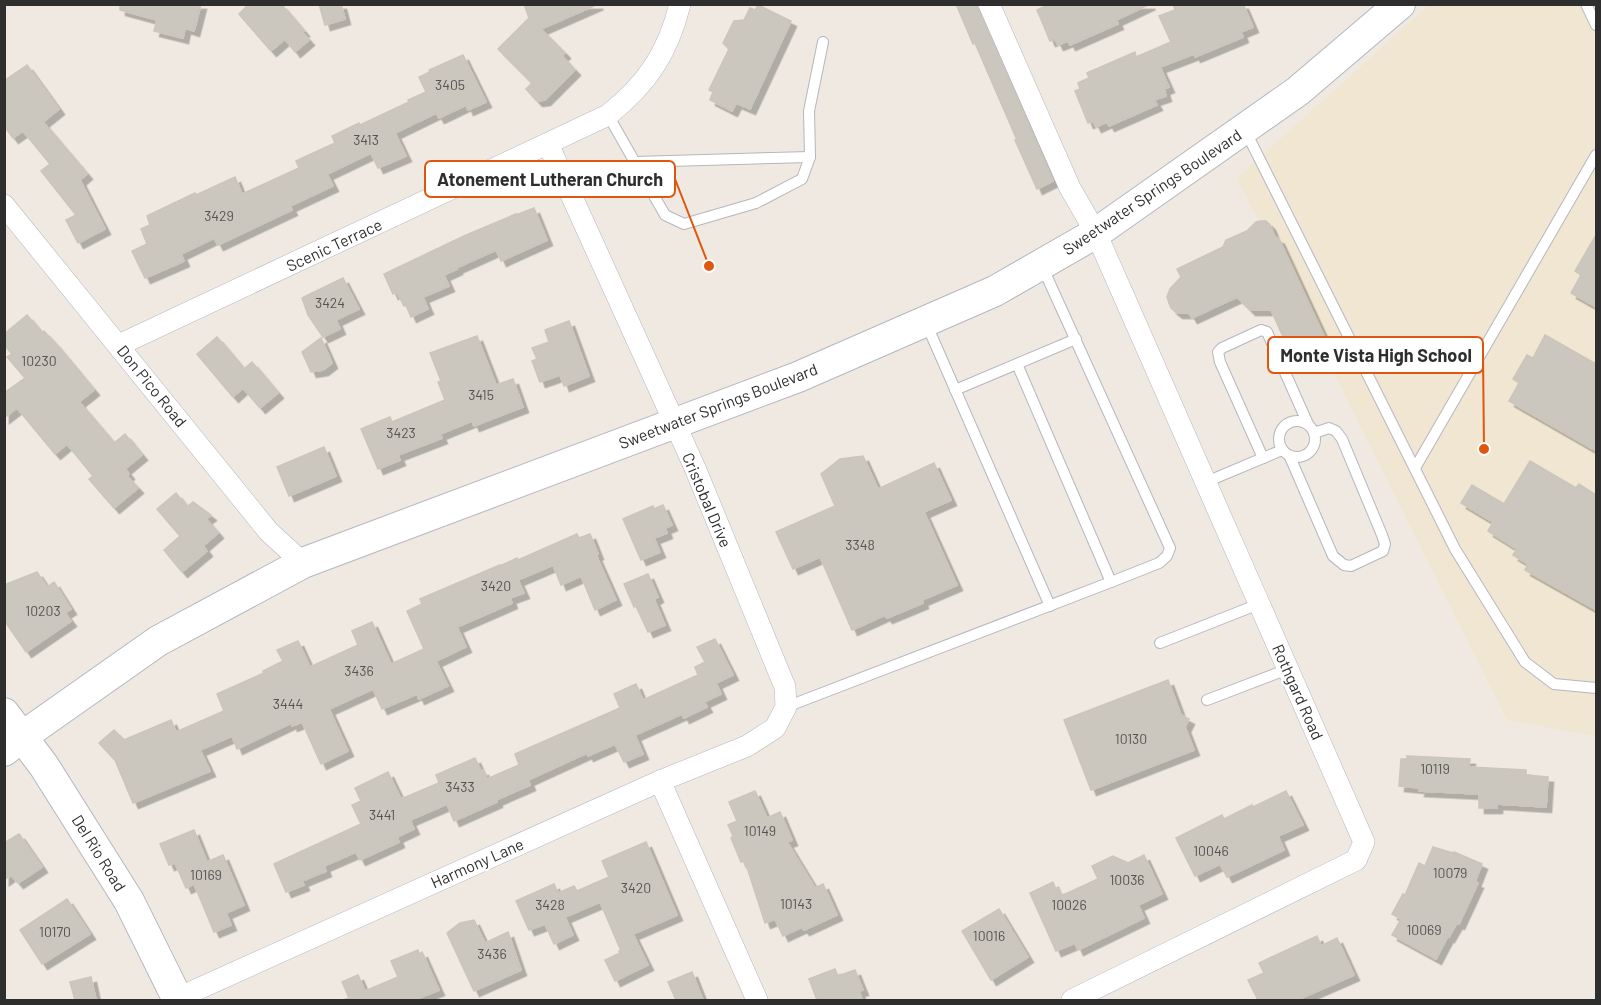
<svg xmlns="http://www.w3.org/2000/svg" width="1601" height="1005" font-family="Barlow,sans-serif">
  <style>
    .education { fill: #f0e6d1 }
    .building { fill: #cbc7bf; stroke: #cbc5ba; stroke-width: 1.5; filter: url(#shadow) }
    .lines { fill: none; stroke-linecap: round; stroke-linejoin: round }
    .lane-casing { stroke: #b4b7c1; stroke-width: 12 }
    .street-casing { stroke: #b4b7c1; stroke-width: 22 }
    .secondary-casing { stroke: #b4b7c1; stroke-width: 32 }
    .lane { stroke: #fff; stroke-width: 10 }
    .street { stroke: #fff; stroke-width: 21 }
    .secondary { stroke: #fff; stroke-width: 30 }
    .labels { text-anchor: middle; stroke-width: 4.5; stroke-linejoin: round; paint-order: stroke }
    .number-label { font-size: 14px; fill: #555452 }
    .street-label { font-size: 16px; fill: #2e2e2e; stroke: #fff }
    .leader { fill: none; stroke: #df570e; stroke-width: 2 }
    .callout-dot { fill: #df570e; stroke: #fff; stroke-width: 2 }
    .callout { fill: #fff; stroke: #df570e; stroke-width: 2 }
    .callout-label { font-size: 18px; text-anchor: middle; font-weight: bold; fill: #2e2e2e }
  </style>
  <defs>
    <filter id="shadow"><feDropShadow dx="5.5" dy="5.5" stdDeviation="0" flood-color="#0004"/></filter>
  </defs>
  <rect width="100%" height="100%" fill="#efe9e1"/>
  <!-- education -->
  <path class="education" d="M1429,5H1596V736L1507,720L1237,178Z"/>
  <!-- building -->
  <g class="building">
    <path d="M120,4H201L194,31L185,28L183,38L154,31L157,20L120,10Z"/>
    <path d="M249,4H281L304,31H301L309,40L295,52L285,39L271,51L239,14Z"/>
    <path d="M319,4H341L345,19L325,25Z"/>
    <path d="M524,4H598L541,29L565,53L562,56L575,70L545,100L537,101L526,89L532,83L498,49L529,18Z"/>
    <path d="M956,4H976L1053,181L1037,189L1015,140H1017L975,43L973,44Z"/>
    <path d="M1050,4H1150L1116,20L1118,24L1070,45L1068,41L1058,45L1055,39L1050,41L1037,10Z"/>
    <path d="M1173,4H1243L1253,27L1241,32L1243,37L1195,57L1194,54L1160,67L1169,87L1164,89L1166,96L1154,100L1157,105L1109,126L1107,122L1096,127L1093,121L1088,123L1075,91L1080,89L1078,83L1089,78L1087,73L1135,52L1136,57L1171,42L1159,16L1175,10Z"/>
    <path d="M758,5L791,21L750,109L736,103L732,111L710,100L713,92L709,90L729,49L723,43L734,21L744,20L750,8L755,10Z"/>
    <path d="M463,55L486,102L468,110L466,105L439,118L436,113L395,133L406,156L378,168L371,153L327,174L333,186L290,206L292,210L218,245L214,238L181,254L184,261L145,278L132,251L147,244L141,229L150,225L147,216L195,193L196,195L235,177L242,194L299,168L296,161L335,143L332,136L359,123L360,125L409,102L408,100L426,92L419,77L430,72L429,70Z"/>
    <path d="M27,65L59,109L43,122L87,174L80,180L105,229L78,243L66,220L76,215L41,171L50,164L23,131L13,138L4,126V81Z"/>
    <path d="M534,208L547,240L501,261L496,250L456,268L457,269L444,275L449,286L423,297L428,309L411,317L406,305L404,306L397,292L393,294L384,274L464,236L516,214V215Z"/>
    <path d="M1261,221H1266L1270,225L1275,237L1279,239L1328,345L1294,361L1271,310H1250L1237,297L1192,318L1189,313H1177L1171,308L1169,303L1167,297L1170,289L1181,277L1177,269L1223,247L1226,240L1247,231L1256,222Z"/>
    <path d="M1596,235V307L1571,293L1581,275L1575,271Z"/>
    <path d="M343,278L359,309L336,320L340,329L323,337L308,315L302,298Z"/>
    <path d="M27,315L42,333L44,331L55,343L94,390L79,402L114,443L125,434L142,455L125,469L129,474L127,476L138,488L114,508L89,479L93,476L67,444L55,454L17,408L4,418V393L25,378L7,357L12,354L4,345V334Z"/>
    <path d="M569,321L589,376L564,386L560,375L540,382L532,361L537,359L532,348L549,342L545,330Z"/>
    <path d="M1545,335L1596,364V451L1509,401L1519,383L1513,379L1527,355L1533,358Z"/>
    <path d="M477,336L496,385L513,379L523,407L474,426L472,421L440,434L442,438L398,455L400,460L378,469L361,429L390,417L392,422L445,400L438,382L441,381L430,353Z"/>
    <path d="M217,337L244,369L252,362L278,393L260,408L243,388L233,397L197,354Z"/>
    <path d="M321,338L332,363L323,370L311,372L302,352Z"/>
    <path d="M324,447L336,476L289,496L277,467Z"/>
    <path d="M863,456L878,489L934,463L951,500L924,512L957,585L922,600L923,603L887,618L885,615L852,630L820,557L793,569L776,532L835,506L821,474L840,459Z"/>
    <path d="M1530,461L1576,488L1579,484L1596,495V610L1525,570L1528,564L1513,555L1517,549L1488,531L1493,522L1461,503L1472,485L1504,504Z"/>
    <path d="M176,493L187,507L193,502L211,515L206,519L218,533L203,546L207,551L182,572L164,550L180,536L157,509Z"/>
    <path d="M663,505L672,525L665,528L667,533L654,538L660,552L641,560L623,519L653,506L654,509Z"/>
    <path d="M577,534L579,538L590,534L598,554L596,555L616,600L595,610L581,576L561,585L553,565L518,580L524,593L510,598L512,603L457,627L466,647L436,661L448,686L419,699L417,694L382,709L373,689L329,709L348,751L321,764L302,722L292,726L291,723L237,749L232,736L200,750L210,771L133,803L115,760L99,743L114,730L124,740L171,720L176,732L224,711L217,694L264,673L263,671L283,661L277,650L298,641L310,667L358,645L352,631L372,622L391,664L424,649L407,611L422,604L420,599L500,565V566L517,558L518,560Z"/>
    <path d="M37,572L47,587L54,582L71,609L65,613L71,621L26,652L4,620V585Z"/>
    <path d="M648,574L658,597L654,599L665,625L648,632L636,606L634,607L624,584Z"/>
    <path d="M715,639L733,675L716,683L721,694L704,702L707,707L684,718L682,714L635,735L643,754L624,762L615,744L588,756L587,753L528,780L530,785L496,800L497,802L454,821L447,804L410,820L414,829L397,837L399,842L360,860L356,852L324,866L326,871L302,881L304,885L286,892L274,864L361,824L352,805L361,801L355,788L388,772L401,799L439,783L436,775L475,758L481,771L483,770L487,779L519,765L515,754L620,708L614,694L636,684L643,700L698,675L695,667L705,662L697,647Z"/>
    <path d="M1168,680L1181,715L1189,719L1185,727L1194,750L1091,790L1064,720Z"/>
    <path d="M1407,756L1470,759L1469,767L1526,770V775L1548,777L1546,807L1497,804V808H1479V794L1419,791L1420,788L1399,786L1401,759H1407Z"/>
    <path d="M755,791L767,818L780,812L792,840L787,842L815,888L823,884L837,915L804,930L802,927L783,936L775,919L765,923L745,861L741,862L731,838L733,836L728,825L737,821L729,802Z"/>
    <path d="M1286,791L1303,825L1278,836L1284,850L1227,877L1220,864L1195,876L1176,838L1222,815L1224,819L1252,805L1253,807Z"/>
    <path d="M194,830L207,862L223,855L244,905L226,913L231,925L214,932L194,884L186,888L175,863L169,865L160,844Z"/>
    <path d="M19,834L42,867L18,883L11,875L4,880V843Z"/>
    <path d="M646,842L677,915L633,934L648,965L615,981L605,960L620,953L619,951H621L600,902L565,917L573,935L554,944L545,924L529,930L516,901L554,884L558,893L574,886L577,891L609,877L602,861Z"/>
    <path d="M1433,847L1453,853L1454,852L1482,864L1475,882L1478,883L1459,924L1457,923L1449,937L1448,936L1436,959L1392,935L1401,919L1392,914L1403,894L1405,895L1419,863L1425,866Z"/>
    <path d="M1144,855L1162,894L1138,905L1144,918L1078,950L1075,943L1056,951L1030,893L1053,882L1056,890L1058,889L1061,896L1098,879L1092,866L1113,856L1128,863Z"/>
    <path d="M67,899L90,934L42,964L20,930Z"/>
    <path d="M999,909L1028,957L991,980L962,931Z"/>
    <path d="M474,920L485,943L508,932L521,970L474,991L447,933L460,923Z"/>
    <path d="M1317,936L1321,946L1337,938L1354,975L1297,1000H1258L1248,980L1264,973L1259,963Z"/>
    <path d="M418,950L419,954L422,952L439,990L414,1000H343L349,998L342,982L358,975L365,991L398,977L391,961Z"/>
    <path d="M835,969L838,976L855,970L863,990L859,991L862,1000H817L809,979Z"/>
    <path d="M692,972L703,1000H676L668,982Z"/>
    <path d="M91,977L96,1000H75L70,982Z"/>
  </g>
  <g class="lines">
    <defs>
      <g id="lane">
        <path d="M1586,4L1596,25"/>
        <path d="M608,115L665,215L684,224L756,203L802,179L810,157L809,111L823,42"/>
        <path d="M1245,130L1455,549L1525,662L1554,684L1596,688"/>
        <path d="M635,162L810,157"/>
        <path d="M926,323L1050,606"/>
        <path d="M1017,364L1111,582"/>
        <path d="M955,390L1076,339"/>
        <circle cx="1297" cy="439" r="18"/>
        <path d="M1290,457L1333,556L1344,565L1351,566L1383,551L1385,544L1382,535L1342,439L1336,431L1329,428L1314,433"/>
        <path d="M1263,458L1220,362L1218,352L1222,348L1261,330L1267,332L1308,424"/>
        <path d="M1415,468L1596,155"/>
        <path d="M1206,482L1282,450"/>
        <path d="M1160,643L1259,604"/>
        <path d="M1207,700L1288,669"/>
        <path d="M786,707L1111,582L1159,563L1167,556L1170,548L1042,266"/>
      </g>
      <g id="street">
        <path d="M989,4L1070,188L1096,233L1364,842L1356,860L1072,1000"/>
        <path d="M4,205L269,532L303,563"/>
        <path d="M119,345L608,115C647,84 668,53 680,4"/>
        <path d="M660,781L757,1000"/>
        <path d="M178,998L660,781L747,746L775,728L786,707L785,687L695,468L548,144"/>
      </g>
      <g id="secondary">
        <path d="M4,713L44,766L129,901L178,1000"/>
        <path d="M4,751L23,736L158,641L303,563L798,377L995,291L1096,233L1298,91L1400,4"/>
      </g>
    </defs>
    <!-- lane casing -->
    <use href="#lane" class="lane-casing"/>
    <!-- street casing -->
    <use href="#street" class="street-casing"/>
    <!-- secondary casing -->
    <use href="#secondary" class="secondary-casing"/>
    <!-- lane -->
    <use href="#lane" class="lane"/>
    <!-- street -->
    <use href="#street" class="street"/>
    <!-- secondary -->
    <use href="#secondary" class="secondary"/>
  </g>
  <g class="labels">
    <!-- number labels -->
    <g class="number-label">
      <text x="450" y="90">3405</text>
      <text x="366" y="145">3413</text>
      <text x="219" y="221">3429</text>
      <text x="330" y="308">3424</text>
      <text x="39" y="366">10230</text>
      <text x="481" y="400">3415</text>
      <text x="401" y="438">3423</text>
      <text x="860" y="550">3348</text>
      <text x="496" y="591">3420</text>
      <text x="43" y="616">10203</text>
      <text x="359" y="676">3436</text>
      <text x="288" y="709">3444</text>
      <text x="1131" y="744">10130</text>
      <text x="1435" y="774">10119</text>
      <text x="460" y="792">3433</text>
      <text x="382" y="820">3441</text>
      <text x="760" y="836">10149</text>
      <text x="1211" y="856">10046</text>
      <text x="1450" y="878">10079</text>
      <text x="206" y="880">10169</text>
      <text x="1127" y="885">10036</text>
      <text x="636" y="893">3420</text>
      <text x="796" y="909">10143</text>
      <text x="550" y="910">3428</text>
      <text x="1069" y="910">10026</text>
      <text x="1424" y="935">10069</text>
      <text x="55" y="937">10170</text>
      <text x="989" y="941">10016</text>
      <text x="492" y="959">3436</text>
    </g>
    <!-- street labels -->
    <g class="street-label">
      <text transform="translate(1152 192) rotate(-34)" y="6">Sweetwater Springs Boulevard</text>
      <text transform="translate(334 245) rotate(-25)" y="6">Scenic Terrace</text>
      <text transform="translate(152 386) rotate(51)" y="6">Don Pico Road</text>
      <text transform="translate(718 406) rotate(-21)" y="6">Sweetwater Springs Boulevard</text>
      <text transform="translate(707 500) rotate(67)" y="6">Cristobal Drive</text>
      <text transform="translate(1298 692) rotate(66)" y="6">Rothgard Road</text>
      <text transform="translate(99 853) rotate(58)" y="6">Del Rio Road</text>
      <text transform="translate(477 863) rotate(-24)" y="6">Harmony Lane</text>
    </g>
  </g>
  <!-- callouts -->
  <path class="leader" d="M709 266L675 179M1484 449L1483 355"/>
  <g class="callout-dot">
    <circle cx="709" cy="266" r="6"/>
    <circle cx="1484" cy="449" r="6"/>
  </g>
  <g class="callout">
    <rect x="425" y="161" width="250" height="36" rx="6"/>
    <rect x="1268" y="337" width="215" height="36" rx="6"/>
  </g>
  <g class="callout-label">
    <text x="550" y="186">Atonement Lutheran Church</text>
    <text x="1376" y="362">Monte Vista High School</text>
  </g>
  <!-- border -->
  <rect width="1601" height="1005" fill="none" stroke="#2e2e2e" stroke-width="12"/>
</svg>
